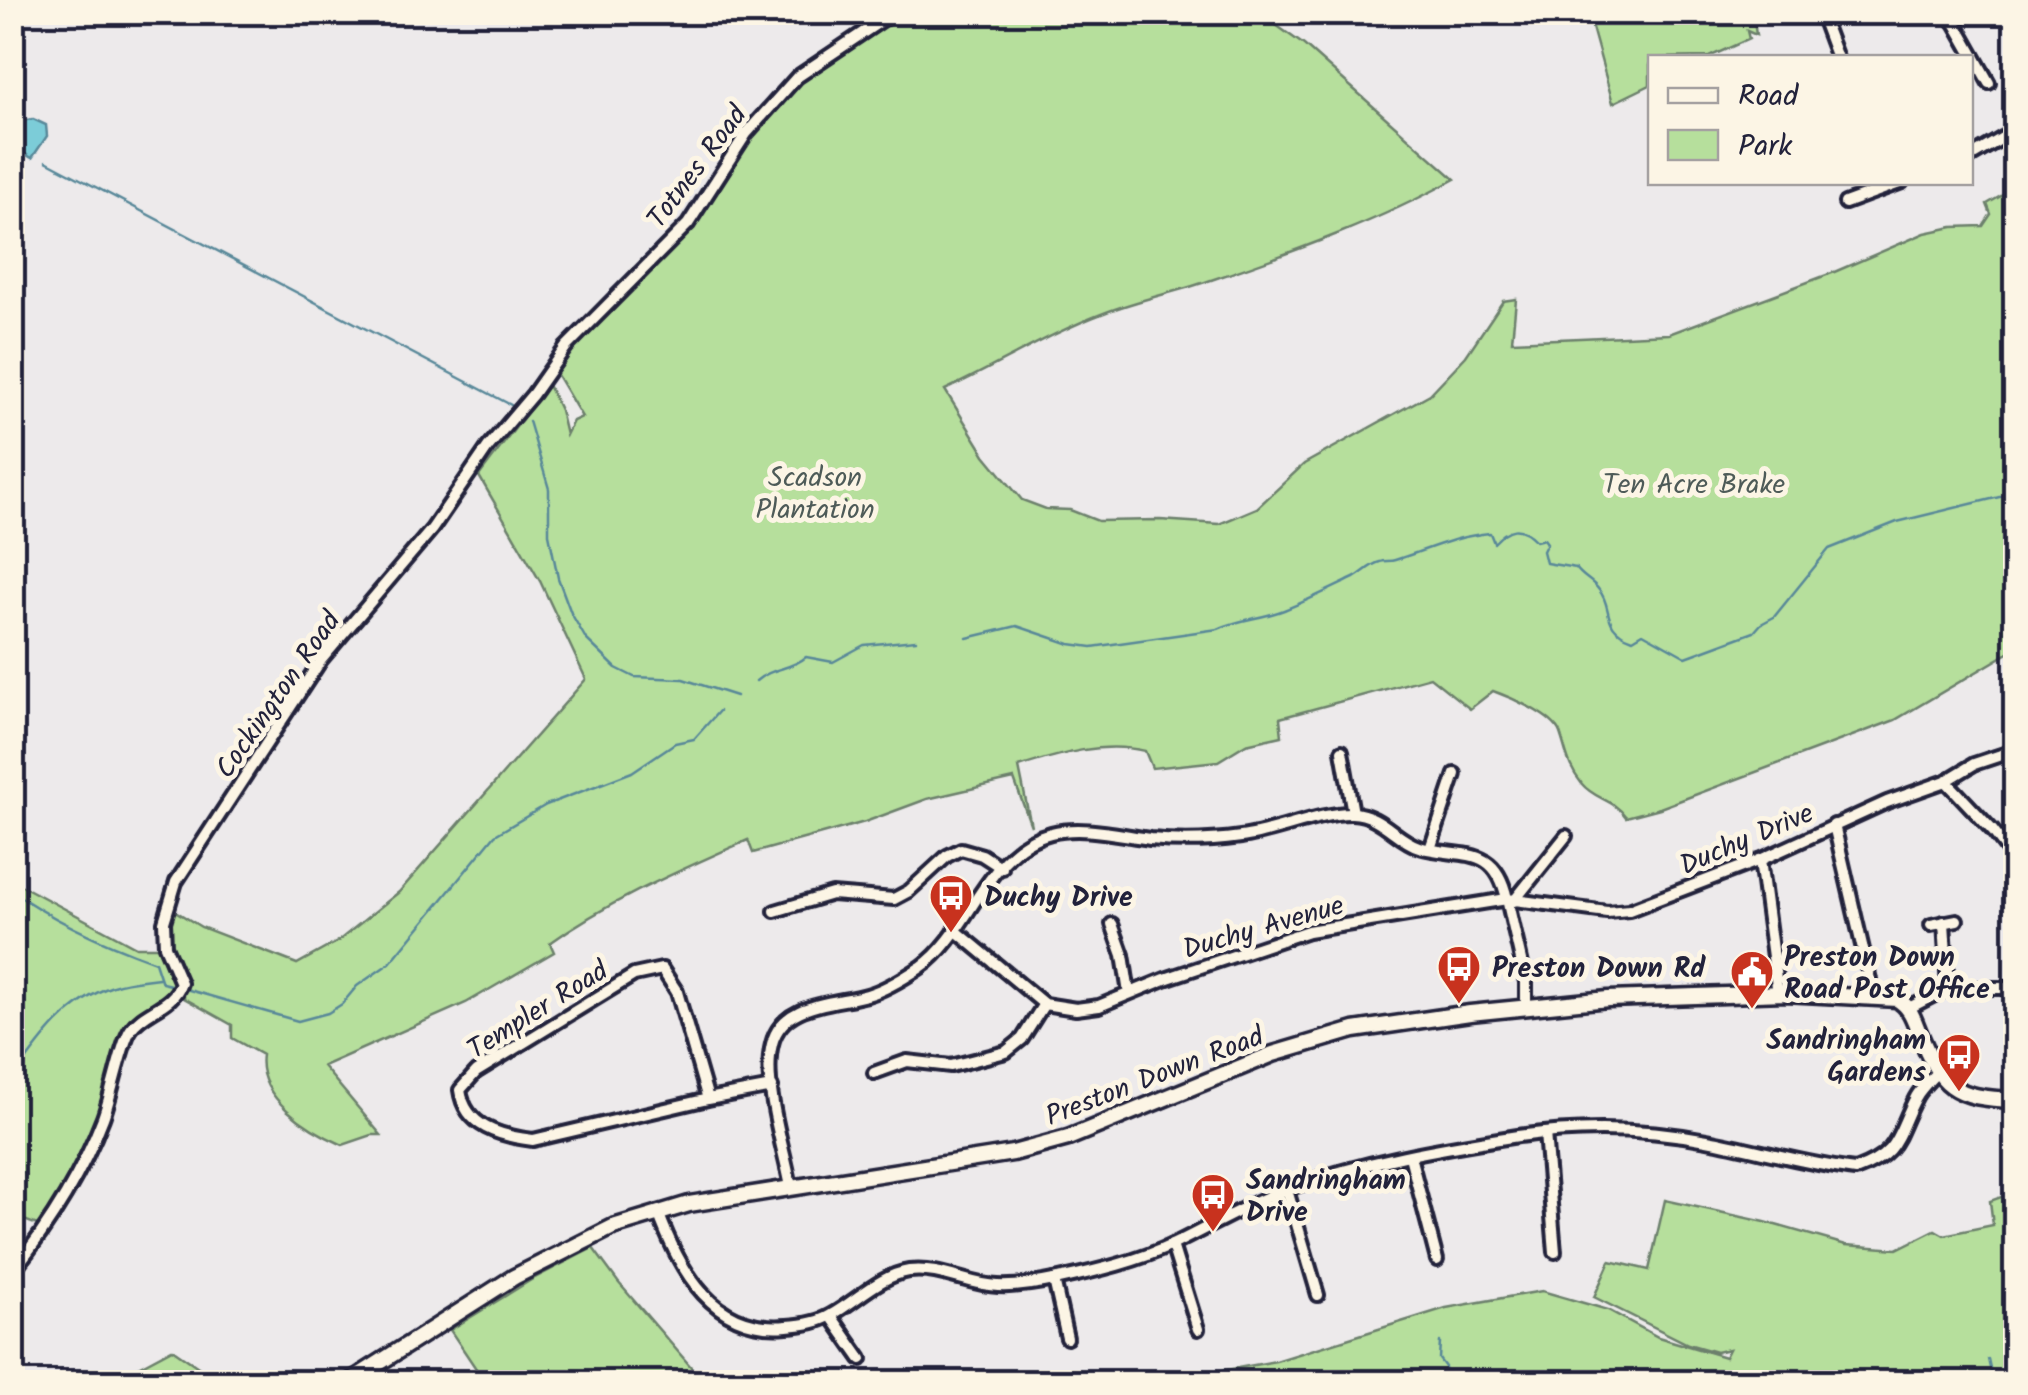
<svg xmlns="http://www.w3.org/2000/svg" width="2028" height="1395" font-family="Kalam,sans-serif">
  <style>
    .green { fill: #b6df9c; stroke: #6c806c; stroke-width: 2.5 }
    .water { fill: #7cccd8; stroke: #588899; stroke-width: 2.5 }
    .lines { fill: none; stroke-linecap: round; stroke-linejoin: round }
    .stream { stroke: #588899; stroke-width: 2.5 }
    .street-casing { stroke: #22223b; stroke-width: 18 }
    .secondary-casing { stroke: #22223b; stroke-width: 21 }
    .street { stroke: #fcf5e5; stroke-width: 10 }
    .secondary { stroke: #fcf5e5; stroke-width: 14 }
    .labels { text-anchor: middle; stroke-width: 10; stroke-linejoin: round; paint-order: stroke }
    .street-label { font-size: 28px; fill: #22223b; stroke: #fcf5e5 }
    .park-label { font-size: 28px; fill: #4e5b58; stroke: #fcf5e5 }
    .poi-label { font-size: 28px; font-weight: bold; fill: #22223b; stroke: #fcf5e5; text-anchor: start }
  </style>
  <rect width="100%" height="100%" fill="#edeaeb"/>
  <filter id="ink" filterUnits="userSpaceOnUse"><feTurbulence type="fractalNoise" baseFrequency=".01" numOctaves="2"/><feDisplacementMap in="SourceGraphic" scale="20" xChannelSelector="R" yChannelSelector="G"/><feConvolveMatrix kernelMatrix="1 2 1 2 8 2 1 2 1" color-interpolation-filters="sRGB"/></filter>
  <g filter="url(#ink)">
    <!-- green -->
    <g class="green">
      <path d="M900,13H1259L1304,45L1455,179C1379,221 1296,251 1214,279C1178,292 1140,299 1104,313C1048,334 999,365 945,390L985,455L1022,500L1046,509L1070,510L1098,521L1160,520L1219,524L1257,508L1304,464L1430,394L1466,356L1503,301L1516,299L1512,341L1669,334L1832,273L1925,233L1953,227L1983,226L1991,214L1987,204L2015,188V649L1895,720L1660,808L1626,817C1615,800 1594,799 1582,784C1567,765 1567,753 1560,733C1554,716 1510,697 1493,691L1470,709L1430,677L1280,718L1282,736L1246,744L1218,761L1152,768L1145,751C1103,741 1059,754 1019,767L1031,826L1014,779L927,799L865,822L753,853L748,840C681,870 610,900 550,943L554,952L466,1003L323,1066L381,1135H372L343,1145C309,1130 256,1098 262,1055L232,1038V1025L184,998C186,961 160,951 172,909L201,927L297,964L337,942L399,892L586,679L540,581L479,476L548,385L560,410L566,435L573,421L582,417L554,370L562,359C600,314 646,277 685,234C714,201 733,161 757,126C792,77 851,46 900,13Z"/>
      <path d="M1588,13H1753L1756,35L1747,31L1749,39L1709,57L1650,58V85L1613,103Z"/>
      <path d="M13,881L136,947H162L176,983L171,992L126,1028L106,1102L90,1143L40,1226L13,1216Z"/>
      <path d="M2015,1192V1382H1161L1276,1361L1446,1308L1542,1291L1608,1310L1658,1337L1725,1357L1729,1349L1716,1352L1688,1344L1594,1297L1610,1261L1649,1270L1665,1200L1765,1222L1846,1245L1897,1249L1935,1230L1944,1235L1993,1225L1990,1201Z"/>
      <path d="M593,1248L618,1282L704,1382H485L450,1330L531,1280Z"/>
      <path d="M172,1349L220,1382H110Z"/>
    </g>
    <!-- water -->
    <path class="water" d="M33,119L46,125L47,136L32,158L13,147L12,122Z"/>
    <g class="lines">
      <!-- stream -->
      <g class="stream">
        <path d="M46,161L511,405"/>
        <path d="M529,421L549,489V534L558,578L571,613L586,639L616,668L634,677L683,679L736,696"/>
        <path d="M967,638L1017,626L1070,644L1092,647L1218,629C1239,619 1261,619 1284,610C1307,601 1331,589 1354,578C1362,574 1371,564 1380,562C1384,560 1390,562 1395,560C1427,550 1455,536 1490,533L1494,543C1508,528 1519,523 1536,541L1544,539L1547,543L1543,551L1546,563L1576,568C1583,578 1592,580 1599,590C1614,608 1600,628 1633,639L1643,633L1686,657L1754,632L1761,624L1774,617L1829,549L1897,522L2016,493"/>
        <path d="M756,681C772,667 791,670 806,657L833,662L864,645L916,640"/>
        <path d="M12,891C55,922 105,944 155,962L162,983L175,986"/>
        <path d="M182,988L298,1021L328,1013L342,1004L357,986L390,963L495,835L546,805L632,772L675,743L694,739L719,711"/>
        <path d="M12,1080C39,1042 66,1002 113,986C127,981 144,980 159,978"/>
        <path d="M1440,1342L1439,1359L1445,1367L1448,1382"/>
        <path d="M1988,1359L1993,1382"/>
      </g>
      <defs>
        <g id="street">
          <path d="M1820,12L1837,58"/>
          <path d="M1949,12L1989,83"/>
          <path d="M1954,22L1971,12"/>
          <path d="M1970,157L2016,130"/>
          <path d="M1845,203L1902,182"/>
          <path d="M1342,751L1353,813"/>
          <path d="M1946,781L1993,831L2016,861"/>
          <path d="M1834,825L1874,997"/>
          <path d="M1430,849L1455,774"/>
          <path d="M1760,860L1778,994"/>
          <path d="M1514,901L1566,836"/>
          <path d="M775,911L832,894L894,899L909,891L947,856L961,849L982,855L1002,868"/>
          <path d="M1944,922L1948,988"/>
          <path d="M1112,924L1123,955L1129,993"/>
          <path d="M1931,925L1957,920"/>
          <path d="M955,930L1044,1004L1076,1009L1099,1006L1165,979L1308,931L1507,899L1526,982V1006"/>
          <path d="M1909,1008L1948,988H2016"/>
          <path d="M874,1073L907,1061L951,1066L1006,1052L1022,1039L1044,1004"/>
          <path d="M708,1099L677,992L662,969L634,975L476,1072L460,1090C465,1127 500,1136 533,1140L708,1099L772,1087"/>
          <path d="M1545,1133L1555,1252"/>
          <path d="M1410,1156L1437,1260"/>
          <path d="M791,1187C784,1148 762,1083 772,1044C782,1002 835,1004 867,995C885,990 906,977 921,967C971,932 986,849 1051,833C1082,825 1119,835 1150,839C1179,842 1212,841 1241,837C1274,833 1321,812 1352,813C1381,814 1396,840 1419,847C1459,859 1495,842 1507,899L1607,912L1629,910L1760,860L1887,802L1946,781L1974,764L2016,750"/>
          <path d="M1287,1190L1318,1295"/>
          <path d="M658,1212C680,1272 714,1333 787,1326C802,1325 818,1323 831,1315C855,1302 881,1275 909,1271C941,1267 968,1285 998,1286C1017,1287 1040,1283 1059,1279C1096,1271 1139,1261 1174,1244C1213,1225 1250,1203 1290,1188C1364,1161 1441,1148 1518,1136C1580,1127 1645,1128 1707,1140C1756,1149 1805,1164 1855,1170C1900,1154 1896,1135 1916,1097C1921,1088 1930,1080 1937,1072"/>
          <path d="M1172,1245L1198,1329"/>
          <path d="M12,1272C49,1226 82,1173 103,1118C111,1098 121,1043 131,1029C144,1010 173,1007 181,983L165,946L164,922L176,882L321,660L432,529L488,447L533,394L566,347L688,224L746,134L797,77L894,12"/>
          <path d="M1054,1280L1067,1338"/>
          <path d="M831,1316L861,1359"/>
        </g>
        <path id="secondary" d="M349,1382L514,1277L613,1227L689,1204L1013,1153L1068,1138L1273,1054L1354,1030L1470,1013L1608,999L1785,993L1897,999C1910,1007 1913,1017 1918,1030C1942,1088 1952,1098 2016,1100"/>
      </defs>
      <!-- street casing -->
      <use href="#street" class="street-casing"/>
      <!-- secondary casing -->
      <use href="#secondary" class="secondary-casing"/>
      <!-- street -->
      <use href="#street" class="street"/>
      <!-- secondary -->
      <use href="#secondary" class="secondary"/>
    </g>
  </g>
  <!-- icons -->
  <defs>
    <symbol id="bus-pin" viewBox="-11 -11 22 30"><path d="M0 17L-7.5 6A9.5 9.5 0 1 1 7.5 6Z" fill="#c8321e" stroke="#fcf5e5"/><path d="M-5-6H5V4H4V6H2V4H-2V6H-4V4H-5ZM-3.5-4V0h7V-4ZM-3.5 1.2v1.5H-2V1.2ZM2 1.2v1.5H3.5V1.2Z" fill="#fff"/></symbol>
    <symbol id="civic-pin" viewBox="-11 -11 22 30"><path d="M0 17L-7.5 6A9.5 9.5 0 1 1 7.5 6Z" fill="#c8321e" stroke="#fcf5e5"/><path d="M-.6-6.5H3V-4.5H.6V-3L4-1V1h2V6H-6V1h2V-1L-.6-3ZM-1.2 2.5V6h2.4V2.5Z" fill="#fff"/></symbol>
  </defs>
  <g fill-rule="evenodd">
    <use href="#bus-pin" x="926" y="871" width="50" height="68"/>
    <use href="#bus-pin" x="1434" y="942" width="50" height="68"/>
    <use href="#civic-pin" x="1727" y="947" width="50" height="68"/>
    <use href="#bus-pin" x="1934" y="1030" width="50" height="68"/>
    <use href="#bus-pin" x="1188" y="1170" width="50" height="68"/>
  </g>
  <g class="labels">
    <!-- street labels -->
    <g class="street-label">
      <text transform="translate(696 166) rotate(-53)" y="10">Totnes Road</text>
      <text transform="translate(277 694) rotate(-55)" y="10">Cockington Road</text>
      <text transform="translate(1746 838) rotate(-23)" y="10">Duchy Drive</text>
      <text transform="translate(1263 926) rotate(-16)" y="10">Duchy Avenue</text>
      <text transform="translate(537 1009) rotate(-32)" y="10">Templer Road</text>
      <text transform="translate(1154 1075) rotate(-21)" y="10">Preston Down Road</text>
    </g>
    <!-- park labels -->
    <g class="park-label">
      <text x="815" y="486">Scadson<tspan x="815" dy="32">Plantation</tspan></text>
      <text x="1694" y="493">Ten Acre Brake</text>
    </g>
    <!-- poi labels -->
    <g class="poi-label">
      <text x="984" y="906">Duchy Drive</text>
      <text x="1784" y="966">Preston Down<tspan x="1784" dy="32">Road Post Office</tspan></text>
      <text x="1492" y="977">Preston Down Rd</text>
      <text x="1926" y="1049" text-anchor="end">Sandringham<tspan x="1926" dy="32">Gardens</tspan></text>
      <text x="1246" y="1189">Sandringham<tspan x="1246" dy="32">Drive</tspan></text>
    </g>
  </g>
  <!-- margin -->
  <rect width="2028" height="1395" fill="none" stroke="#fcf5e5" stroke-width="50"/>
  <rect x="25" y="25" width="1978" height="1345" fill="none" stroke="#22223b" stroke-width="4" filter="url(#ink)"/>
  <!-- legend -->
  <rect x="1648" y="55" width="325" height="130" fill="#fcf5e5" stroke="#a5a1a1" stroke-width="2.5"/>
  <rect x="1668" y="88" width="50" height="15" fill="#fcf5e5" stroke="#a5a1a1" stroke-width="2.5"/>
  <text x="1738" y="105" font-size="30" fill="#22223b">Road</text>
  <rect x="1668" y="130" width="50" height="30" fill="#b6df9c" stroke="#a5a1a1" stroke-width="2.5"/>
  <text x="1738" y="155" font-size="30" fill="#22223b">Park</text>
</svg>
